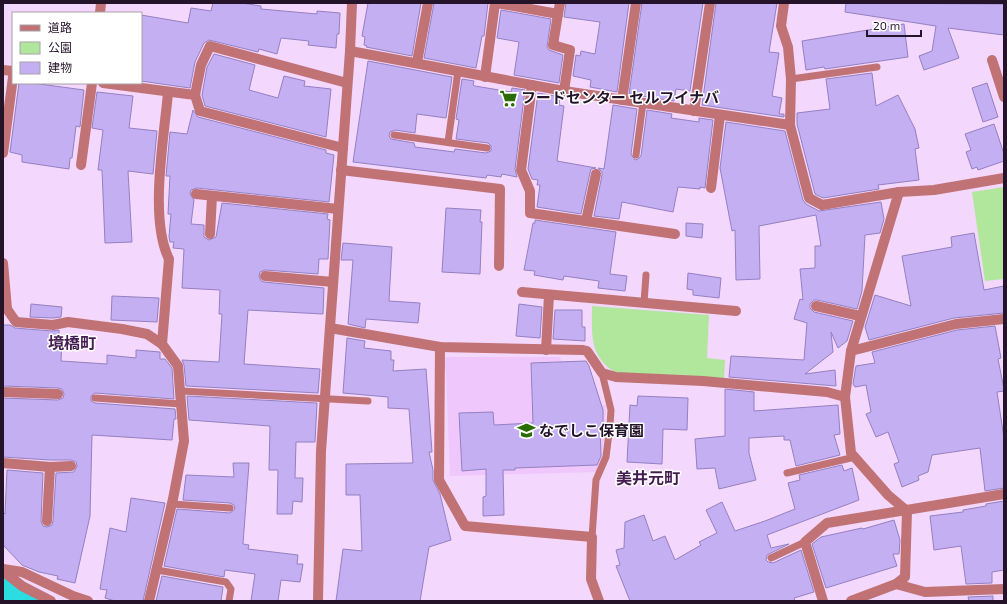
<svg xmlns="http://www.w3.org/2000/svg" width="1007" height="604" font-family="'Exo 2','Noto Sans JP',sans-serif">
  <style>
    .built { fill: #efc7fd }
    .green { fill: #b0e79c }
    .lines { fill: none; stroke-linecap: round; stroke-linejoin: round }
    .river { stroke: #2bdce0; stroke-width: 32 }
    .building { fill: #c3aff2; stroke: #9480c1 }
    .service { stroke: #c17275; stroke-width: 7 }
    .minor { stroke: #c17275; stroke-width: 10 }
    .labels { text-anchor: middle; stroke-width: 3; stroke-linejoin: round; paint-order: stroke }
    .poi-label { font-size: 15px; font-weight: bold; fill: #241329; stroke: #fff; text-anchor: start }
    .neighbourhood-label { font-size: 16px; font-weight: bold; fill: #441d50; stroke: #fff }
  </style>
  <rect width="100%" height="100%" fill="#f3d7fc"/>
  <!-- built -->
  <path class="built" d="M446,357H560L575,406L606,405L603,456L596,472L450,476L446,373L443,362Z"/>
  <!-- green -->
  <g class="green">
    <path d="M1004,187V279L985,281L972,192Z"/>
    <path d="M592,306L709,315L707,358L725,360L724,378L616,373C589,356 592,335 592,306Z"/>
  </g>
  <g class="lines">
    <!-- river -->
    <path class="river" d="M3,590L22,601"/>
  </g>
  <!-- building -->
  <g class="building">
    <path d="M213,3H242L261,6V9L317,14V11L340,13L339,34H337L336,48L308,45L309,41L281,38L277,54L259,49L258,52L209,40L204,43L195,62L190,88L141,81V15L188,23L191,8L211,11Z"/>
    <path d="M368,3H421L412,56L366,47L367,46L364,45L365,37L362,36Z"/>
    <path d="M434,3H488L484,36H482L476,68L424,58Z"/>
    <path d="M566,3H629L617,92L590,87L591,80L573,76L576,55L580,56L581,51L595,54L600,22L564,17Z"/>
    <path d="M642,3H703L690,91L676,89L674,101L629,94Z"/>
    <path d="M716,3H777L769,52L779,53L772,96L782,98L779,114H784V117L702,105Z"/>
    <path d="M846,3L1004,4V35L948,28L959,58L924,70L919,56L932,51L936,26L845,12Z"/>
    <path d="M501,10L551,19L547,47L549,50L563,55L559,83L514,75L519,42L497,38Z"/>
    <path d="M904,24L908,57L825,69L824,67L806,70L802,41Z"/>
    <path d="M214,54L255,65L249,90L278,98L284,76L305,81L304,86L331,89L326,137L205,106L202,95L207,67Z"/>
    <path d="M368,61L452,77L446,118L417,114L415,133L395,130L390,132L389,136L391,139L414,143L415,147L454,152L455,149L486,153L491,151V146L488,143L456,139L459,120L456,119L462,79L474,81L473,85L475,86L511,92L512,88L525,90L515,169L517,177L502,174L501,177L487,175L486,178L353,162Z"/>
    <path d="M872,73L876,106L898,95L915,129L919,148L915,149L919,180L878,185L879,189L823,198L815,194L797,124V113L830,109L826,79Z"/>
    <path d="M19,83H32L84,90L80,127L76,126L72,158H70L69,169L22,162V155L10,152Z"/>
    <path d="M987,83L998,117L983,122L972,88Z"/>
    <path d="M97,92L133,96L129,128L157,131L153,174L128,171L132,242L105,243L102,170H98L103,130L92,128Z"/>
    <path d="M538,93L560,97L559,105L564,106L557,161L596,168L591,169L590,173L581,214L537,207L540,185H537L538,180L532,179L528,169Z"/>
    <path d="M613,105L637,109L631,154L635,160L638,159L641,156L647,110L672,114L671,118L699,122V118L713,120L705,188L700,187V189L678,187L673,212L622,202L619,219L594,216L602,175V172L598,168L604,169Z"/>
    <path d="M193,110L198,117L326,150V153L334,155L329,202L197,188L191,190L190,194L194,200L191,224L204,225V237L209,240L216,237L222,203L328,214L327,219L330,220L328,259H319L318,274L265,270L260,272L259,276L261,281L264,282L324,288L323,314L248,310L244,364L320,369L318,393L186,386L184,365L182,360L219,362L222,314H219L220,290L182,288L184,249L173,248L174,242H170L169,237L171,214H168L170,176H166L170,132L187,134Z"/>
    <path d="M726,122L785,131L803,200L806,204L819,211L881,202L884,219L880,233L865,235L862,291L857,309L817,300H814L810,304V308L814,312L853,321L847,341L838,348L831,332L833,352L805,374L835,370L836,386L729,377L731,356L804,360L807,323L794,319L800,299L803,300L800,269L815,268V246H821L816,215L759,226L760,279L736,280L735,230L732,231L720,168Z"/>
    <path d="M994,124L1004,154V161L978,170L977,167L972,169L966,152L971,150L965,134Z"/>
    <path d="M446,208L481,210L480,222H482L480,274L442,272Z"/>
    <path d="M535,220L616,232L610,274L627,276L625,291L598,288L599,281L564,276L563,280L534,275L535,271L524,270L533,223H535Z"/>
    <path d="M686,223L703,224L702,238L686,236Z"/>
    <path d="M974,233L984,290L1004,286V313L954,318L869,340L865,327L875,295L911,306L902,256L952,247L951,237Z"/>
    <path d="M343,243L392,247L389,301L420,303L418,323L366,319L365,328L348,324L353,260H341Z"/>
    <path d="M688,273L721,278L719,298L693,295V290L687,289Z"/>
    <path d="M112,296L159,298L157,322L111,320Z"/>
    <path d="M31,304L62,307L61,317L53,318L30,317Z"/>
    <path d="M519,304L542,307L540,338L516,336Z"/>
    <path d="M555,310H582V327H585V341L553,339Z"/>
    <path d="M3,325H10L15,328L52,331L59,330V337H62L61,361L107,364V355L136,358V350L160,352V359H165L172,368L174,399L95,393L91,396V401L95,403L175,409L176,419H174L172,440L92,435L90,516L75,583L57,579L58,576L39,572L22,565L3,545V512L5,514L7,470L43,473L41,521L43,526L47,527L52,525L53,521L56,473L74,472L77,466L76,462L71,460H50L3,457V398L58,400L63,398L64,394L62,389L58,388L3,386Z"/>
    <path d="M995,326L1001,358L998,359L1004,389V391L997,392L1004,438V488L985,491L980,448L932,455L928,472L918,476L919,480L902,487L894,464L899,462L888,432L876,437L866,414L871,412L866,385L855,387L853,384L856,366L875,363L872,352L957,330Z"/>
    <path d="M347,338L365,341L364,348L391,351V360H394L393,371L426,369L432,452H429L433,470V480L440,494L451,540L429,547L420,601H336L343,549L362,551L360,495H346V464L413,463L409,409L388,408V397L343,393Z"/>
    <path d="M586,361L589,366L603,410V426H600L601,456L597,465L515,468V470H503L504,515L483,516V497L486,496V469L462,471L459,413L493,412L494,425L533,423L531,363Z"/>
    <path d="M725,389L754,392V411L838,405L840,434L834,435L840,455L796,466L790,440H784V436L749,438V453L756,480L719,489L715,468L697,469L695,439L725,436Z"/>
    <path d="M187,396L317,403L315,442H296L295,478H303L302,502L293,501L292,514H277L278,470H269L270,426L189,420Z"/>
    <path d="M638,396L688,398L687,430L663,429L662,464L627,462L630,405L637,406Z"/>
    <path d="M233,463H249L243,544L249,545L248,549L298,555L297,564H303L300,582L281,580L278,601H251L255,574L225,570L224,577L164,566L177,509L230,513L235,509L234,505L230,503L183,500L186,475L234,477Z"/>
    <path d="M842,465L844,471L852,468L859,500L767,535L771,548L789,544L767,555L766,560L768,562L773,563L801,550L814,592L794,598L795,601H630L616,566L620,565L616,550L624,548L625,522L644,515L653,541L665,536L675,560L701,545L699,542L717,533L706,510L722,502L735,531L765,521L795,509L788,483L800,480L799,475Z"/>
    <path d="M131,498L165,503L143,601H115L105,598L107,590L100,589L110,528L126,532Z"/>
    <path d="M1004,501V570L992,572V583L966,584L961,546L934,550L930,516L963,512V510L986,506V504Z"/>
    <path d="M894,520L900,540L899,554H893L897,566L826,588L812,544L821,537L862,528L863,529Z"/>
    <path d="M162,576L223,587L221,601H156Z"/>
    <path d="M993,596V601H969L968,597Z"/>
  </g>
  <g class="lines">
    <!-- service -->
    <g class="service">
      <path d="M791,79L877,67"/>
      <path d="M394,135L487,148"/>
      <path d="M448,142L458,71"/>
      <path d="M636,155L643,103"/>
      <path d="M644,303L646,275"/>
      <path d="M181,391L368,401"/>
      <path d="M95,398L181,404"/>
      <path d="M787,473L855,457"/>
      <path d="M172,504L230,508"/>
      <path d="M592,537L596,480L606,457L610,425L611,410L602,373"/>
      <path d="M771,558L805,542"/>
      <path d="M157,570L226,582L231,589L229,601"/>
    </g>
    <!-- minor -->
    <g class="minor">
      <path d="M497,3L558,14L560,3"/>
      <path d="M784,3L781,26L788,47L791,79L790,125L809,198L822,205L899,192L934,190L1004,178"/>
      <path d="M100,13L101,3"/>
      <path d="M558,14L553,45L570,50L564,91"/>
      <path d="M350,51L564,91L790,125"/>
      <path d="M992,60L1004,97"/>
      <path d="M417,62L428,3"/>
      <path d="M3,70L13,71"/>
      <path d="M485,77L495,3"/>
      <path d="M103,83L195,95L200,111L343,148"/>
      <path d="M532,85L521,170L530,191V213L675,234"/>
      <path d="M195,95L201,65L210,46L347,83"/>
      <path d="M622,100L636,3"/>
      <path d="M694,111L710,3"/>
      <path d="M3,153L13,77"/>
      <path d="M81,165L92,83"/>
      <path d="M341,170L500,189L499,266"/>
      <path d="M711,188L720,115"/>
      <path d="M196,194L338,209"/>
      <path d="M586,221L596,174"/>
      <path d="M210,234L212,196"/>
      <path d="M3,263L7,309H3"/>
      <path d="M265,276L333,282"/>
      <path d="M522,292L736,311"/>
      <path d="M816,306L860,316"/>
      <path d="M7,309L16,322L53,325L68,322L122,329L147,334L162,344"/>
      <path d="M330,328L440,347L583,350L587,351L602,373L616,377L703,381L827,392L845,397L851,351L899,192"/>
      <path d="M440,347L439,480L465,526L592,537L591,579L599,601"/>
      <path d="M546,350L549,295"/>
      <path d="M851,351L956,324L1004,319"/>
      <path d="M3,392L58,394"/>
      <path d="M845,397L851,453L888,495L907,511L905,577L896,584L851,601"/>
      <path d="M3,463L50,467L71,466"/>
      <path d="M47,521L50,467"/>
      <path d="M3,569L22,572L73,596L88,601"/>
      <path d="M3,571L22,586L51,601"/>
      <path d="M896,584L925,592L1004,589"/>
      <path d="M149,601L173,499L184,441L178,366L162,344L169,259C149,219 164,138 168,93"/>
      <path d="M318,601L321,451L350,51L352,3"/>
      <path d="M823,601L805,542L827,523L1004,494"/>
    </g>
  </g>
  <!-- icons -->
  <defs>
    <symbol id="supermarket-bare" viewBox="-9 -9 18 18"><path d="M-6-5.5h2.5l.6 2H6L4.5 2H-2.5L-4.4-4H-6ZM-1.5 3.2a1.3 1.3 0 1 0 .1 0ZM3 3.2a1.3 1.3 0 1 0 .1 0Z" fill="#2b6d03" stroke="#fff" stroke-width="2.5" paint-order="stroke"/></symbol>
    <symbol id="school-bare" viewBox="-9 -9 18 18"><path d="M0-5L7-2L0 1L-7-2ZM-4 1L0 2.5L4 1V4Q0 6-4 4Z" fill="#2b6d03" stroke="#fff" stroke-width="2.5" paint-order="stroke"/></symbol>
  </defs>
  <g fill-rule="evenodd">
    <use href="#supermarket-bare" x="496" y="86" width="25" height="25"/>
    <use href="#school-bare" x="514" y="418" width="25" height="25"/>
  </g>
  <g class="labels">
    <!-- poi labels -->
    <g class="poi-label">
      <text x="521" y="103">フードセンター セルフイナバ</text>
      <text x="539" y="436">なでしこ保育園</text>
    </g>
    <!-- neighbourhood labels -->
    <g class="neighbourhood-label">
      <text x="72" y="349">境橋町</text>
      <text x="648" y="484">美井元町</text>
    </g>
  </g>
  <!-- border -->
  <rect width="1007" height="604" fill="none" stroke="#241329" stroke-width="8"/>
  <!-- legend -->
  <rect x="12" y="12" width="130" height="72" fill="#ffffff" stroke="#a7a1a9"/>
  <rect x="20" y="25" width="20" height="6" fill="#c17275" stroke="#a7a1a9"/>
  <text x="48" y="32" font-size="12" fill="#241329">道路</text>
  <rect x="20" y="42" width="20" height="12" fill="#b0e79c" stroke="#a7a1a9"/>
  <text x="48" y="52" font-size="12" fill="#241329">公園</text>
  <rect x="20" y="62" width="20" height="12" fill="#c3aff2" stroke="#a7a1a9"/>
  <text x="48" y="72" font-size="12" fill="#241329">建物</text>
  <!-- scale -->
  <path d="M867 30v6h54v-6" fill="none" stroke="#241329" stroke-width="2"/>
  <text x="873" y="30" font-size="12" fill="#241329" stroke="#ffffff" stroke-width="3" paint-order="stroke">20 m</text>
</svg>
